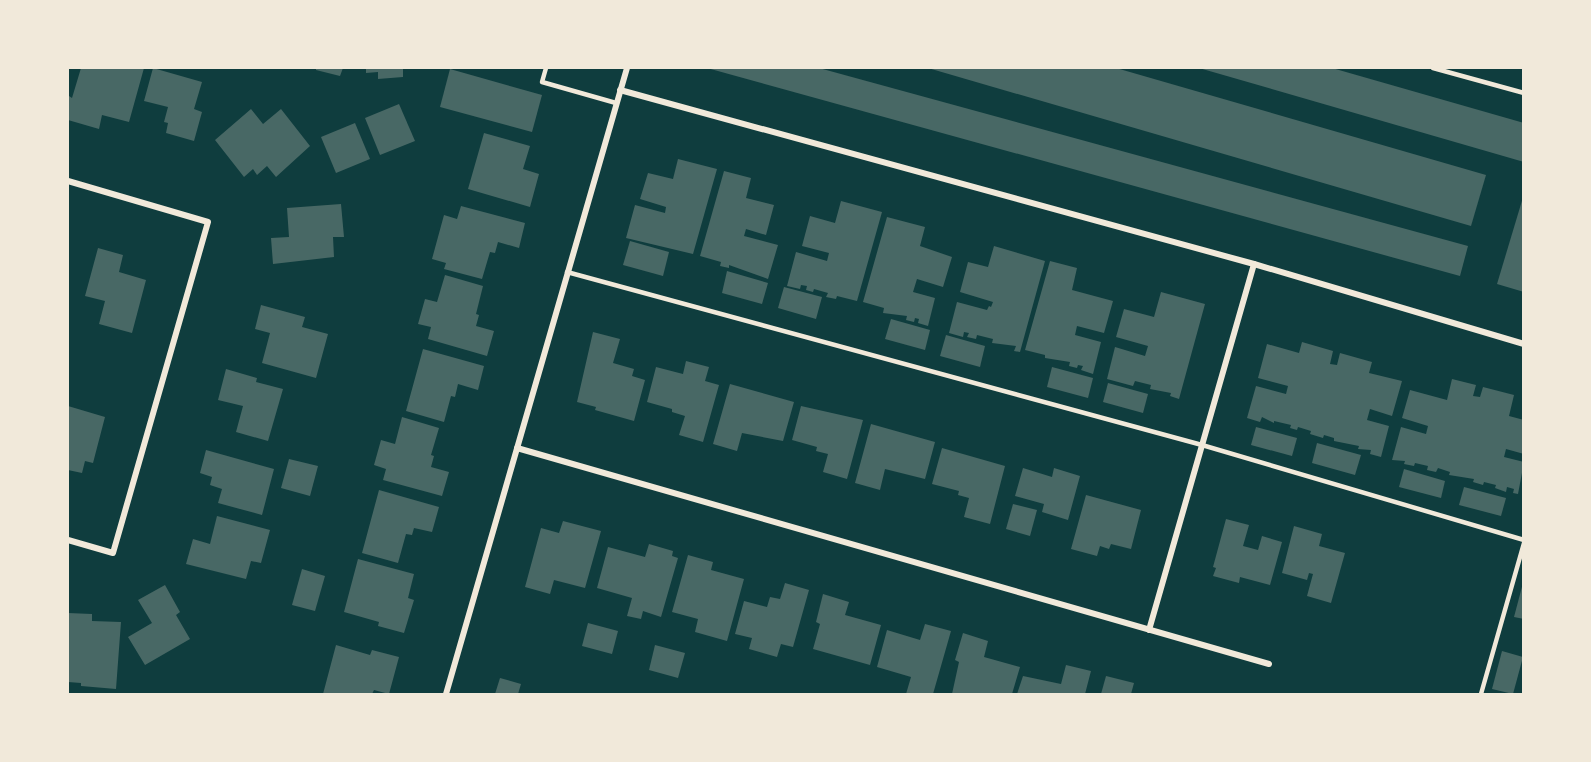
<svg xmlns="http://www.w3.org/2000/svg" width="1591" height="762" font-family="Figtree,sans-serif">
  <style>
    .building { fill: #486865 }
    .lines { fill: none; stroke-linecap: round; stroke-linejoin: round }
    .service { stroke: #f1e9da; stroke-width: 4.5 }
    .minor { stroke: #f1e9da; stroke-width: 6 }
  </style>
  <rect width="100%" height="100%" fill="#0f3d3e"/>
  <!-- building -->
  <g class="building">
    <path d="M81,68H144L129,122L102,115L99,129L68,120V100L69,96L72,98Z"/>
    <path d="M153,68L202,82L194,109L202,112L194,141L166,133L168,123L164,122L168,107L144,101Z"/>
    <path d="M316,68H343L340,76L316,70Z"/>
    <path d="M366,68H403V77L378,79V72L366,73Z"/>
    <path d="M707,68H819L1468,246L1460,276Z"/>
    <path d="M928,68H1116L1486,175L1471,226Z"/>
    <path d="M1199,68H1332L1524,123V162Z"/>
    <path d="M450,69L542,95L532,132L440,107Z"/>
    <path d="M399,104L415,141L380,155L365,118Z"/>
    <path d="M251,109L263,124L281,109L310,146L276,177L267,166L257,175L253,169L244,177L215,140Z"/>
    <path d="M355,123L370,159L336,173L321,137Z"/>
    <path d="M484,133L530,146L523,169L539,174L530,207L468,189Z"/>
    <path d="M678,159L717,169L693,254L626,238L635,205L665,213L666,207L640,199L648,173L673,179Z"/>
    <path d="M724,171L751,178L746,198L774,205L766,235L746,229L744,236L778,245L768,279L729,265V268L720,266L721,262L700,256Z"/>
    <path d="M1524,194V292L1497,284Z"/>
    <path d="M841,201L882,212L857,301L837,296L836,299L826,297L828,293L814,289L813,292L806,290L807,286L801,285L800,289L787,286L796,252L827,261L829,253L802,246L810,216L835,223Z"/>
    <path d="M341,204L344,237H333L334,257L273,264L271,238L289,237L287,208Z"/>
    <path d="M461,206L525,223L519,248L498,242L495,253L490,252L482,279L444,269L446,263L432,259L444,215L457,219Z"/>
    <path d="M887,217L925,227L920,246L952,257L943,287L917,279L913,292L935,298L928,326L918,323L919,319L915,318L914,322L906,320L907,316L883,313L884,308L863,302Z"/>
    <path d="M630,241L669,252L663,276L623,265Z"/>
    <path d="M994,246L1045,261L1020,352L1014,351L1016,346L992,343L993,339L977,335L976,339L967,337L969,333L964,332L963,337L949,333L957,302L987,310L989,306L991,307L993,302L960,292L968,262L988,267Z"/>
    <path d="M98,248L123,255L119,272L146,280L132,333L99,324L105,301L85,296Z"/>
    <path d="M1050,261L1077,268L1072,290L1113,301L1104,333L1077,326L1075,335L1101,342L1093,374L1081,370L1083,366L1078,365L1077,368L1069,366L1070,362L1045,358V355L1025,350Z"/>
    <path d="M727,271L768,283L762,304L722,293Z"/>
    <path d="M445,275L483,286L476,314L479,315L476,326L494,331L487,356L428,339L431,327L418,324L425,299L437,302Z"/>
    <path d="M784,287L822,297L816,319L778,308Z"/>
    <path d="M1161,292L1205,304L1179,399L1170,396L1171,393L1150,389L1151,385L1135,381L1133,386L1107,379L1115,347L1145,356L1148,346L1116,337L1124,309L1154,317Z"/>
    <path d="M261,305L305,317L302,327L328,334L316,378L262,363L270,333L255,329Z"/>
    <path d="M891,319L930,330L925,350L885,339Z"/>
    <path d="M593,332L620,339L613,363L634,369L632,376L645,380L634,421L595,410L596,407L577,402Z"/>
    <path d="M946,335L985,346L980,367L940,356Z"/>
    <path d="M1302,342L1333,351L1330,364L1337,365L1340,353L1372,362L1369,373L1402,381L1392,416L1370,409L1367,420L1389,426L1381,457L1370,454L1371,450L1358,449L1359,446L1334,441V438L1324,435L1323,438L1310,434L1311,431L1298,427L1297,430L1290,428L1291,425L1274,421V423L1262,417L1260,422L1247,418L1256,386L1286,394L1288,386L1258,378L1267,344L1299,353Z"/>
    <path d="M423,349L484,366L478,390L458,384L455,397L451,396L444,422L406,411Z"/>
    <path d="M686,361L709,367L705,381L719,385L703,442L679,435L685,416L672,412V409L647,402L656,367L683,374Z"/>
    <path d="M1052,367L1093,378L1088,398L1047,387Z"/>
    <path d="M226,369L257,378L256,382L283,389L268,441L236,432L243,406L218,400Z"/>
    <path d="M1452,379L1476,385L1473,396L1480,397L1483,387L1514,395L1509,416L1524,420V454L1506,449L1504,457L1524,462L1518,494L1513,493L1514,489L1507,487L1506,492L1495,488L1496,485L1484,482L1483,485L1473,482L1474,479L1449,475L1450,472L1438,468L1436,472L1427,470L1428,466L1415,463L1414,466L1404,464L1405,461L1392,460L1401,427L1426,434L1428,426L1402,418L1410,390L1447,400Z"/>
    <path d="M1108,383L1148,394L1143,413L1103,402Z"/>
    <path d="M730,384L794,402L783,441L742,433L737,451L713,444Z"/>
    <path d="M68,406L105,417L93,463L85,461L82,473L68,470Z"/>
    <path d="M801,406L863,420L847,479L823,472L828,454L816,451L817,447L792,440Z"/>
    <path d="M402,417L439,428L431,455L434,456L431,467L449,472L442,496L383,480L386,469L374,465L381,440L395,444Z"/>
    <path d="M871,424L935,442L925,479L885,469L880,490L855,483Z"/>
    <path d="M1256,427L1297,438L1292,456L1251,445Z"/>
    <path d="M1317,443L1361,455L1355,475L1312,463Z"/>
    <path d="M942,448L1005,466L990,524L964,517L969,498L958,495L959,491L932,484Z"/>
    <path d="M206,450L274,469L262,515L218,503L222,489L210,485L212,477L200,473Z"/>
    <path d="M289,459L318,466L310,496L281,488Z"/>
    <path d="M1023,468L1052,477L1054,468L1080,476L1068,520L1042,512L1044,504L1015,496Z"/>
    <path d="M1404,469L1445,481L1441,498L1399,487Z"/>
    <path d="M1464,487L1506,498L1501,516L1459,505Z"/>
    <path d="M379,490L439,507L432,532L414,528L412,535L406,534L398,563L362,553Z"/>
    <path d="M1086,495L1141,510L1131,549L1111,544L1109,549L1100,546L1097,556L1071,549Z"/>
    <path d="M1013,504L1037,510L1030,536L1006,529Z"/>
    <path d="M217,516L270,530L261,563L251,561L246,579L186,564L193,539L210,544Z"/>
    <path d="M1226,519L1249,525L1243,546L1258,550L1262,536L1282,542L1270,585L1240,577L1239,583L1213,576L1216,568L1213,567Z"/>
    <path d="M563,521L601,531L585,588L554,580L550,594L525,587L541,528L559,533Z"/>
    <path d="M1294,526L1322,534L1319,546L1345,553L1331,603L1307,596L1313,574L1309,573L1307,580L1282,573Z"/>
    <path d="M649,544L673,551L672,556L678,558L661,617L643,611L641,619L627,616L632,598L597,588L608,547L645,557Z"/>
    <path d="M688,555L713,562L711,570L744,579L727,641L695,632L698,619L672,612Z"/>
    <path d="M358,559L414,574L408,598L414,600L404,633L378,626L379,622L344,612Z"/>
    <path d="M302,569L325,576L315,611L292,605Z"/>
    <path d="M785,583L809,590L793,647L781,644L777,657L749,649L752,638L735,634L744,601L767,607L770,597L780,599Z"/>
    <path d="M1523,583L1524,584V619L1514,617Z"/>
    <path d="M165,585L180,612L176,615L190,639L145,665L128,637L152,623L138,600Z"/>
    <path d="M823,594L849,602L845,615L881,625L870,665L813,649L820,624L816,622Z"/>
    <path d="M68,613L92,614V621L121,622L116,689L81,686V683L68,682Z"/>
    <path d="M588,623L618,631L612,654L582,646Z"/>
    <path d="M925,624L951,631L933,694H906L911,677L877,667L887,630L920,640Z"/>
    <path d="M963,633L988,641L984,657L1020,667L1012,694H952L959,662L955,660Z"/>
    <path d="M336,645L370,655L372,650L399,657L389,694L374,690L372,694H323Z"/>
    <path d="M655,645L685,653L678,678L649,670Z"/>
    <path d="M1502,651L1523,657L1513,694L1492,689Z"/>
    <path d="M1066,665L1091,671L1085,694H1017L1023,676L1061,684Z"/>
    <path d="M1106,676L1134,683L1131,694H1101Z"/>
    <path d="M500,678L521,684L518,694H495Z"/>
  </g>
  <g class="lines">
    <!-- service -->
    <g class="service">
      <path d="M546,68L542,82L616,103"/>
      <path d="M1433,68L1524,93"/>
      <path d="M567,272L1202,445L1524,540"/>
      <path d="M1481,694L1524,543"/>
    </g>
    <!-- minor -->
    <g class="minor">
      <path d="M620,90L1254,264L1524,344"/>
      <path d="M68,181L208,222L113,553L68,540"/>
      <path d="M517,448L1269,664"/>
      <path d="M1149,630L1254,264"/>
      <path d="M446,694L627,68"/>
    </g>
  </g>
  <!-- border -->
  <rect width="1591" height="762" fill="none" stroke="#f1e9da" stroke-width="138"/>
</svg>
